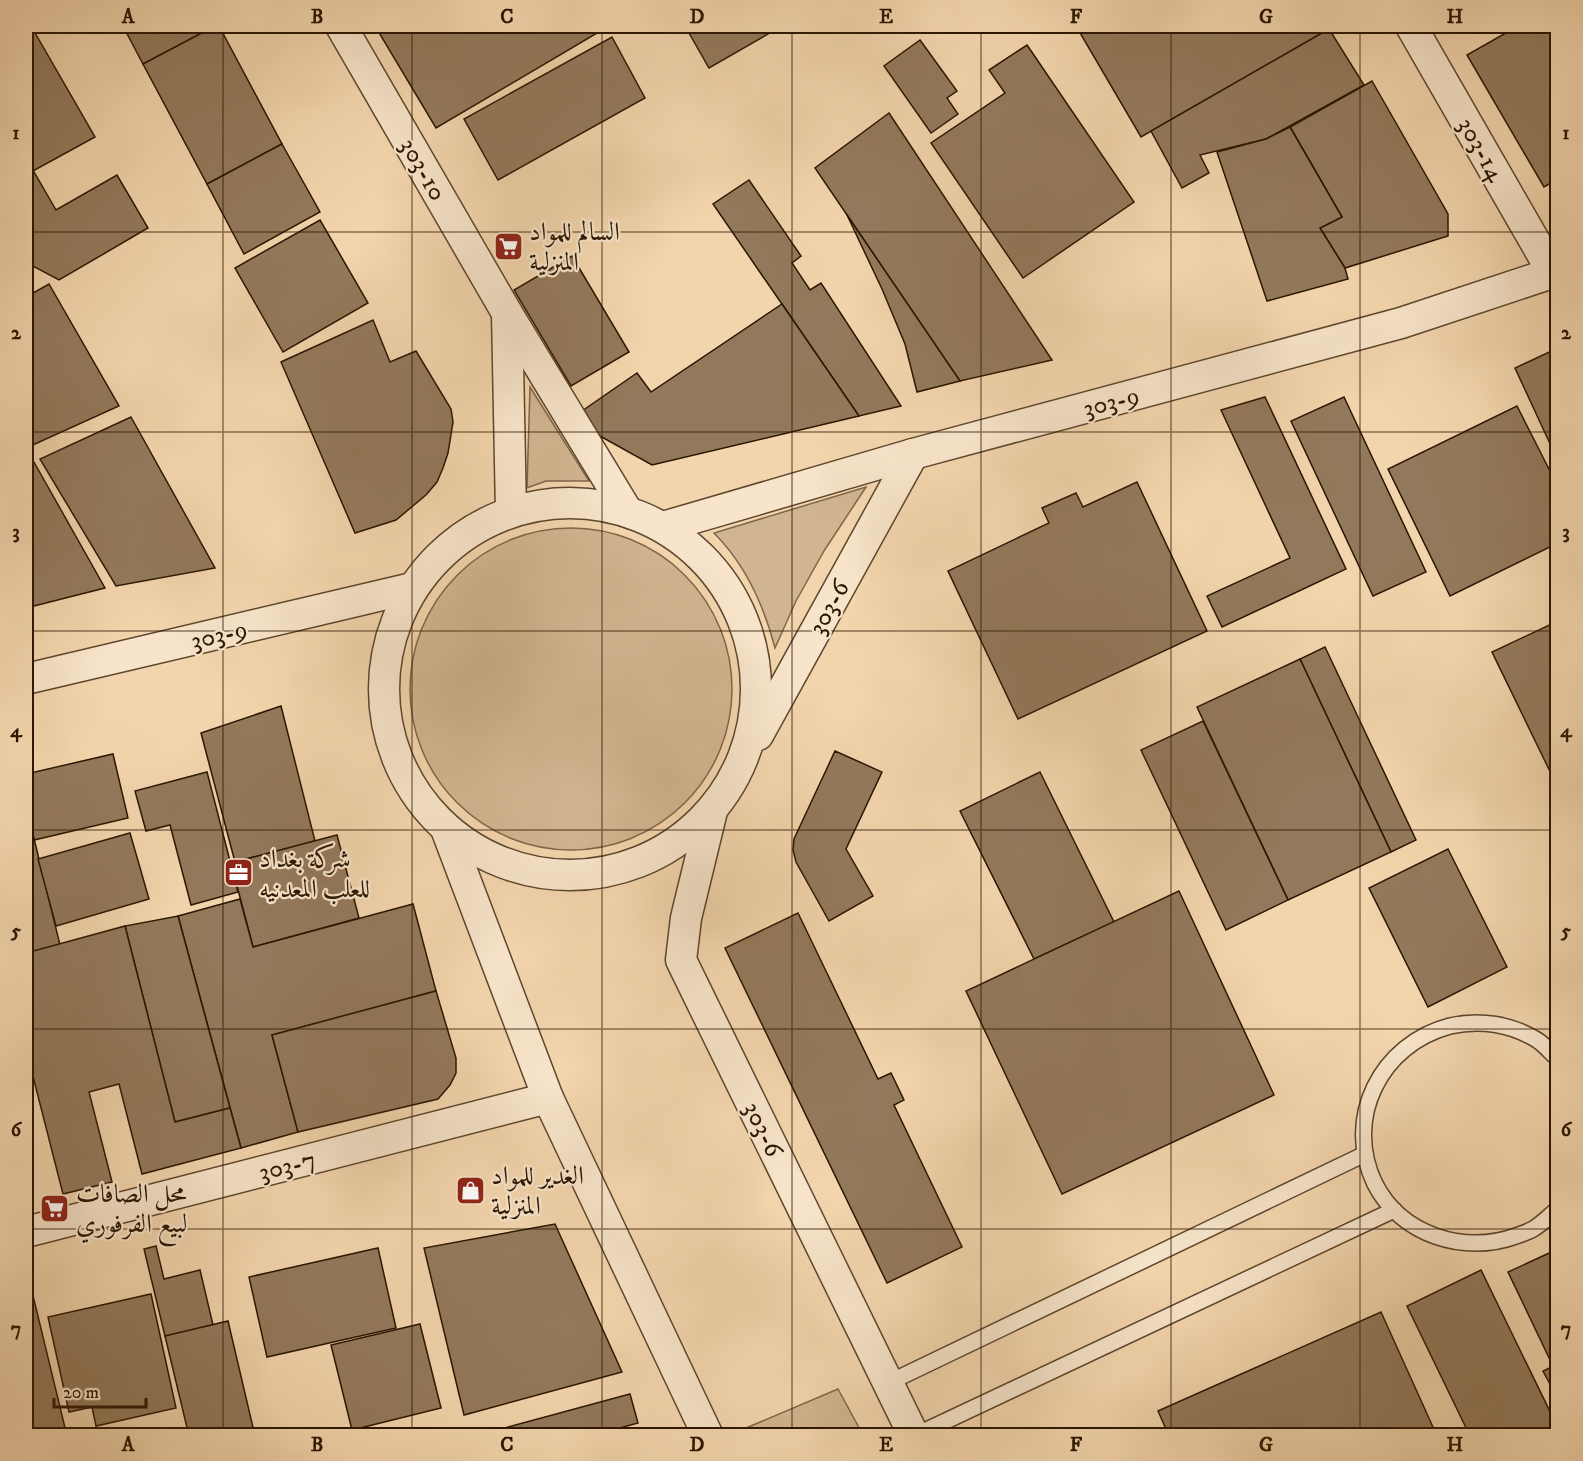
<svg xmlns="http://www.w3.org/2000/svg" width="1583" height="1461" font-family="'IM FELL DW Pica',Amiri,serif">
  <style>
    .green { fill: #d1b590; stroke: #7e6649; stroke-width: 1.5 }
    .building { fill: #93795b; stroke: #2b1602; stroke-width: 1.5 }
    .lines { fill: none; stroke-linecap: round; stroke-linejoin: round }
    .lane-casing { stroke: #5d462d; stroke-width: 18 }
    .street-casing { stroke: #5d462d; stroke-width: 33 }
    .lane { stroke: #f7e4ca; stroke-width: 15 }
    .street { stroke: #f7e4ca; stroke-width: 30 }
    .grid { fill: none; stroke: #2b1602; stroke-width: 1.5; stroke-opacity: 0.55 }
    .labels { text-anchor: middle; stroke-width: 4.5; stroke-linejoin: round; paint-order: stroke }
    .street-label { font-size: 26px; fill: #2b1602; stroke: #f7e4ca }
    .poi-label { font-size: 26px; fill: #2b1602; stroke: #f7e4ca; text-anchor: start }
    .neatline { fill: none; stroke: #2b1602; stroke-width: 2 }
    .grid-label { font-size: 20px; text-anchor: middle; font-weight: bold; fill: #2b1602 }
  </style>
  <rect width="100%" height="100%" fill="#f3d5ad"/>
  <filter id="stains"><feTurbulence type="fractalNoise" baseFrequency=".00333" numOctaves="4"/><feColorMatrix values="0 0 0 0 .2 0 0 0 0 .09 0 0 0 0 .02 0 0 0 .5 -.17"/></filter>
  <radialGradient id="worn" r=".72"><stop offset=".6" stop-color="#630" stop-opacity="0"/><stop offset="1" stop-color="#630" stop-opacity=".3"/></radialGradient>
  <!-- green -->
  <g class="green">
    <path d="M530,387L589,481H546L527,488Z"/>
    <path d="M866,487L824,551L796,601L775,648C764,606 745,564 714,533Z"/>
    <circle cx="571" cy="689" r="161"/>
    <path d="M838,1389L863,1435H741L739,1431Z"/>
  </g>
  <!-- building -->
  <g class="building">
    <path d="M26,26H31L95,137L33,171L26,158Z"/>
    <path d="M123,26H215L143,64Z"/>
    <path d="M215,26H219L282,144L207,184L143,64Z"/>
    <path d="M375,26H609L436,128Z"/>
    <path d="M685,26H772L775,30L709,68Z"/>
    <path d="M1076,26H1327L1329,29L1141,137Z"/>
    <path d="M1498,26H1512L1502,31Z"/>
    <path d="M1518,26H1558V179L1544,187L1467,55Z"/>
    <path d="M1329,29L1364,85L1266,139L1200,155L1209,173L1182,188L1151,131Z"/>
    <path d="M612,37L645,98L498,180L464,119Z"/>
    <path d="M920,40L957,91L947,98L958,114L931,133L884,66Z"/>
    <path d="M1027,45L1134,202L1023,278L931,143L1005,93L989,70Z"/>
    <path d="M1372,81L1448,214V236L1345,268L1320,228L1342,217L1290,127Z"/>
    <path d="M889,113L1052,360L960,381L815,168Z"/>
    <path d="M1290,127L1342,217L1320,228L1345,268L1348,279L1267,301L1217,152L1266,139Z"/>
    <path d="M282,144L320,212L244,254L207,184Z"/>
    <path d="M26,158L56,210L117,175L148,228L59,280L33,266L26,270Z"/>
    <path d="M749,180L801,256L792,263L810,290L821,283L901,406L859,416L713,204Z"/>
    <path d="M847,215L960,381L917,392L905,344L882,289Z"/>
    <path d="M320,220L368,303L283,352L235,268Z"/>
    <path d="M572,256L629,352L571,386L514,290Z"/>
    <path d="M49,284L119,406L26,448V297Z"/>
    <path d="M782,304L859,416L652,465L589,430L582,411L637,373L651,392Z"/>
    <path d="M373,320L390,362L416,351L451,409L453,422L448,453L443,468L437,482L426,495L396,520L355,533L281,362Z"/>
    <path d="M1558,348V461L1515,368Z"/>
    <path d="M1265,397L1346,569L1222,627L1207,596L1290,558L1221,410Z"/>
    <path d="M1344,397L1426,572L1373,596L1291,421Z"/>
    <path d="M1517,406L1558,487V543L1450,596L1388,469Z"/>
    <path d="M131,417L215,568L116,586L40,459Z"/>
    <path d="M26,448L105,588L26,608Z"/>
    <path d="M1137,482L1207,631L1018,719L948,571L1049,523L1042,508L1076,493L1083,507Z"/>
    <path d="M1558,621V788L1492,652Z"/>
    <path d="M1325,647L1416,840L1391,852L1300,659Z"/>
    <path d="M1300,659L1391,852L1288,900L1197,707Z"/>
    <path d="M281,706L315,841L235,862L201,733Z"/>
    <path d="M1203,721L1288,900L1226,930L1141,750Z"/>
    <path d="M835,751L882,772L846,849L873,896L829,921L796,862L793,850L794,839Z"/>
    <path d="M113,754L128,818L34,840L26,804V774Z"/>
    <path d="M207,772L238,892L191,905L170,825L146,831L135,791Z"/>
    <path d="M1040,772L1114,922L1034,959L960,811Z"/>
    <path d="M28,814L60,945L26,953V815Z"/>
    <path d="M130,833L149,899L56,926L38,859Z"/>
    <path d="M337,835L359,918L253,947L231,863Z"/>
    <path d="M1448,849L1507,967L1428,1007L1369,888Z"/>
    <path d="M1179,891L1274,1095L1062,1194L966,991Z"/>
    <path d="M240,899L253,947L413,904L436,991L272,1035L298,1132L241,1148L178,916Z"/>
    <path d="M798,913L878,1079L891,1073L904,1100L894,1105L962,1247L887,1283L725,948Z"/>
    <path d="M178,916L230,1108L175,1122L125,926Z"/>
    <path d="M125,926L175,1122L230,1108L241,1148L142,1174L119,1084L89,1092L112,1182L63,1194L26,1049V953Z"/>
    <path d="M436,991L456,1058V1073L450,1085L438,1099L298,1132L272,1035Z"/>
    <path d="M26,1049L34,1082L26,1084Z"/>
    <path d="M555,1224L622,1372L464,1415L424,1248Z"/>
    <path d="M156,1246L164,1279L200,1270L213,1325L165,1336L144,1249Z"/>
    <path d="M378,1248L396,1328L267,1357L249,1277Z"/>
    <path d="M1558,1249V1364L1553,1366L1508,1272Z"/>
    <path d="M1481,1270L1558,1428V1436H1470L1407,1306Z"/>
    <path d="M28,1275L67,1436H26V1276Z"/>
    <path d="M151,1294L176,1408L96,1426L92,1407L69,1412L48,1317Z"/>
    <path d="M1381,1312L1437,1436H1169L1158,1411Z"/>
    <path d="M228,1321L255,1436H189L165,1336Z"/>
    <path d="M420,1324L441,1408L352,1430L331,1345Z"/>
    <path d="M1558,1364V1399L1543,1371Z"/>
    <path d="M630,1394L638,1423L598,1434L599,1436H475Z"/>
    <path d="M415,1431L416,1436H397Z"/>
  </g>
  <g class="lines">
    <defs>
      <g id="lane">
        <path d="M1558,1059C1551,1053 1545,1045 1537,1040C1511,1024 1480,1019 1450,1026C1381,1044 1343,1118 1375,1184C1401,1235 1464,1255 1516,1236C1521,1234 1528,1232 1533,1229C1542,1224 1550,1215 1558,1209"/>
        <path d="M888,1383L1365,1154"/>
        <path d="M914,1436L1394,1210"/>
      </g>
      <g id="street">
        <path d="M341,26L507,313L627,511"/>
        <path d="M1411,26L1553,273"/>
        <path d="M507,313L511,512"/>
        <circle cx="570" cy="689" r="186"/>
        <path d="M663,527L913,454L1401,323L1558,271"/>
        <path d="M26,679L412,588"/>
        <path d="M758,735L913,454"/>
        <path d="M712,811L686,918L681,960L914,1436"/>
        <path d="M446,829L548,1098L708,1436"/>
        <path d="M26,1232L548,1098"/>
      </g>
    </defs>
    <!-- lane casing -->
    <use href="#lane" class="lane-casing"/>
    <!-- street casing -->
    <use href="#street" class="street-casing"/>
    <!-- lane -->
    <use href="#lane" class="lane"/>
    <!-- street -->
    <use href="#street" class="street"/>
  </g>
  <!-- grid -->
  <path class="grid" d="M223,26V1436M412,26V1436M602,26V1436M792,26V1436M981,26V1436M1171,26V1436M1360,26V1436M26,232H1558M26,432H1558M26,631H1558M26,830H1558M26,1029H1558M26,1229H1558"/>
  <!-- icons -->
  <defs>
    <symbol id="supermarket-square" viewBox="-11 -11 22 22"><rect x="-9" y="-9" width="18" height="18" rx="4" fill="#8f2418" stroke="#f7e4ca"/><path d="M-6-5.5h2.5l.6 2H6L4.5 2H-2.5L-4.4-4H-6ZM-1.5 3.2a1.3 1.3 0 1 0 .1 0ZM3 3.2a1.3 1.3 0 1 0 .1 0Z" fill="#fff"/></symbol>
    <symbol id="office-square" viewBox="-11 -11 22 22"><rect x="-9" y="-9" width="18" height="18" rx="4" fill="#8f2418" stroke="#f7e4ca"/><path d="M-6-3h4V-5.5h4V-3h4V5H-6ZM-1-4.5V-3h2v-1.5ZM-6 0V1H6V0Z" fill="#fff"/></symbol>
    <symbol id="shop-square" viewBox="-11 -11 22 22"><rect x="-9" y="-9" width="18" height="18" rx="4" fill="#8f2418" stroke="#f7e4ca"/><path d="M-5-2.5h2.3a2.7 3.5 0 0 1 5.4 0H5L5.5 6h-11ZM-1.5-2.5h3a1.5 2.3 0 0 0-3 0Z" fill="#fff"/></symbol>
  </defs>
  <g fill-rule="evenodd">
    <use href="#supermarket-square" x="492" y="230" width="33" height="33"/>
    <use href="#office-square" x="222" y="856" width="33" height="33"/>
    <use href="#shop-square" x="454" y="1174" width="33" height="33"/>
    <use href="#supermarket-square" x="38" y="1192" width="33" height="33"/>
  </g>
  <g class="labels">
    <!-- street labels -->
    <g class="street-label">
      <text transform="translate(1482 149) rotate(60)" y="9">303-14</text>
      <text transform="translate(424 169) rotate(60)" y="9">303-10</text>
      <text transform="translate(1111 401) rotate(-15)" y="9">303-9</text>
      <text transform="translate(828 607) rotate(-61)" y="9">303-6</text>
      <text transform="translate(219 634) rotate(-13)" y="9">303-9</text>
      <text transform="translate(764 1129) rotate(64)" y="9">303-6</text>
      <text transform="translate(287 1165) rotate(-14)" y="9">303-7</text>
    </g>
    <!-- poi labels -->
    <g class="poi-label">
      <text x="529" y="240">السالم للمواد<tspan x="529" dy="30">المنزلية</tspan></text>
      <text x="259" y="867">شركة بغداد<tspan x="259" dy="30">للعلب المعدنيه</tspan></text>
      <text x="491" y="1184">الغدير للمواد<tspan x="491" dy="30">المنزلية</tspan></text>
      <text x="76" y="1202">محل الصافات<tspan x="76" dy="30">لبيع الفرفوري</tspan></text>
    </g>
  </g>
  <!-- margin -->
  <rect width="1583" height="1461" fill="none" stroke="#f3d5ad" stroke-width="66"/>
  <!-- scale -->
  <path d="M54 1398v9h92v-9" fill="none" stroke="#2b1602" stroke-width="3"/>
  <text x="63" y="1398" font-size="18" fill="#2b1602" stroke="#f7e4ca" stroke-width="4.5" paint-order="stroke">20 m</text>
  <rect x="33" y="33" width="1517" height="1395" class="neatline"/>
  <g class="grid-label">
    <text x="128" y="23">A</text>
    <text x="317" y="23">B</text>
    <text x="507" y="23">C</text>
    <text x="697" y="23">D</text>
    <text x="886" y="23">E</text>
    <text x="1076" y="23">F</text>
    <text x="1266" y="23">G</text>
    <text x="1455" y="23">H</text>
    <text x="16" y="139">1</text>
    <text x="1566" y="139">1</text>
    <text x="16" y="339">2</text>
    <text x="1566" y="339">2</text>
    <text x="16" y="538">3</text>
    <text x="1566" y="538">3</text>
    <text x="16" y="737">4</text>
    <text x="1566" y="737">4</text>
    <text x="16" y="937">5</text>
    <text x="1566" y="937">5</text>
    <text x="16" y="1136">6</text>
    <text x="1566" y="1136">6</text>
    <text x="16" y="1335">7</text>
    <text x="1566" y="1335">7</text>
    <text x="128" y="1451">A</text>
    <text x="317" y="1451">B</text>
    <text x="507" y="1451">C</text>
    <text x="697" y="1451">D</text>
    <text x="886" y="1451">E</text>
    <text x="1076" y="1451">F</text>
    <text x="1266" y="1451">G</text>
    <text x="1455" y="1451">H</text>
  </g>
  <rect width="100%" height="100%" filter="url(#stains)"/>
  <rect width="100%" height="100%" fill="url(#worn)"/>
</svg>
